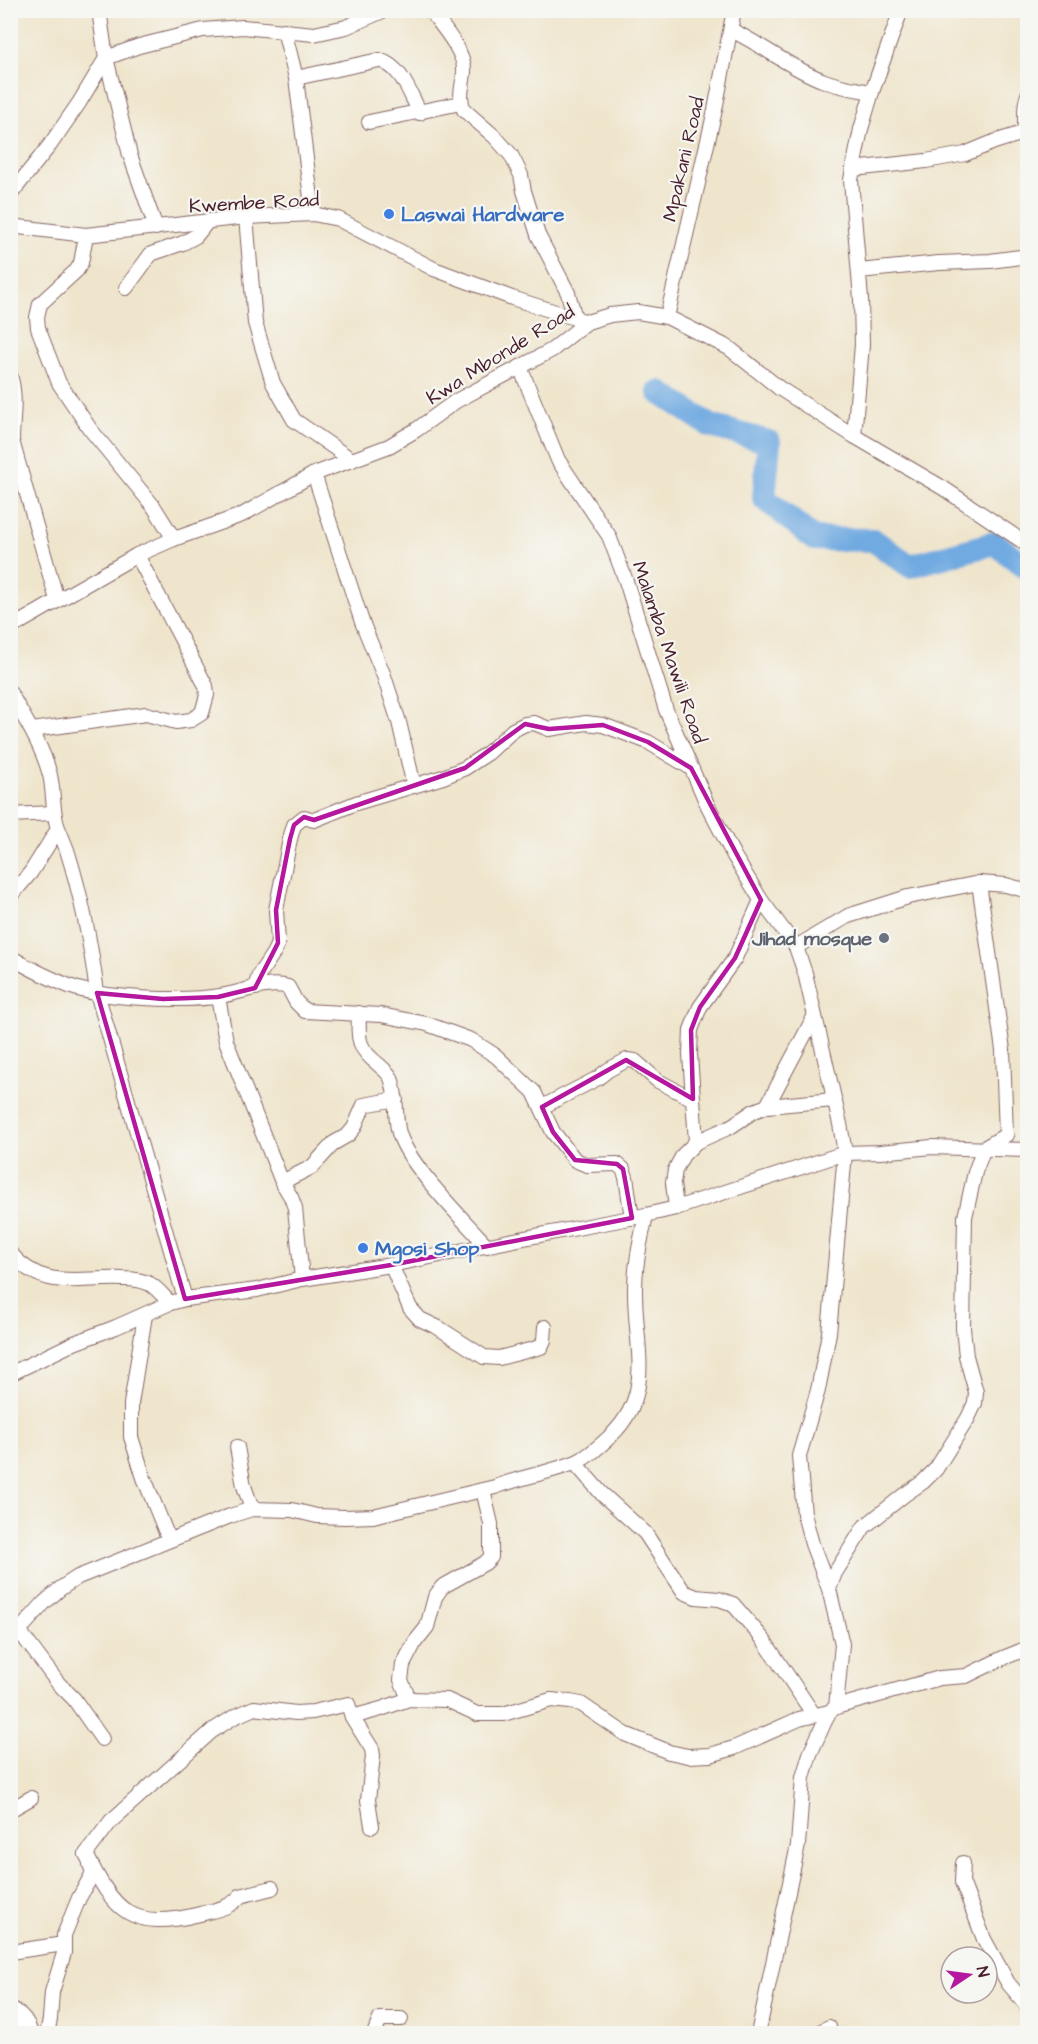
<svg xmlns="http://www.w3.org/2000/svg" width="1038" height="2044" font-family="'Architects Daughter',sans-serif">
  <style>
    .lines { fill: none; stroke-linecap: round; stroke-linejoin: round }
    .river { stroke: #71aae1; stroke-width: 24 }
    .minor-casing { stroke: #846463; stroke-width: 16 }
    .minor { stroke: #fff; stroke-width: 14 }
    .marked { fill: none; stroke: #b5179e; stroke-width: 4.5; stroke-linejoin: round }
    .shop-dot { fill: #3f7fe0; stroke: #f6f6f2; stroke-width: 2 }
    .worship-dot { fill: #6b7280; stroke: #f6f6f2; stroke-width: 2 }
    .labels { text-anchor: middle; stroke-width: 4.5; stroke-linejoin: round; paint-order: stroke }
    .street-label { font-size: 20px; fill: #4a1f2b; stroke: #f6f6f2 }
    .shop-label { font-size: 20px; font-weight: bold; fill: #366cbe; stroke: #f6f6f2; text-anchor: start }
    .worship-label { font-size: 20px; font-weight: bold; fill: #5b616d; stroke: #f6f6f2; text-anchor: end }
  </style>
  <rect width="100%" height="100%" fill="#f6f6f2"/>
  <filter id="ink" filterUnits="userSpaceOnUse"><feTurbulence type="fractalNoise" baseFrequency=".0167" numOctaves="2"/><feDisplacementMap in="SourceGraphic" scale="12" xChannelSelector="R" yChannelSelector="G"/><feConvolveMatrix kernelMatrix="1 2 1 2 8 2 1 2 1" color-interpolation-filters="sRGB"/></filter>
  <filter id="wash" filterUnits="userSpaceOnUse"><feTurbulence type="fractalNoise" baseFrequency=".008" numOctaves="4" result="noise"/><feDisplacementMap in="SourceGraphic" scale="24" xChannelSelector="R" yChannelSelector="G"/><feGaussianBlur stdDeviation="1.35" result="paint"/><feColorMatrix in="noise" values="0 0 0 0 0 0 0 0 0 0 0 0 0 0 0 0 0 1.4 0 .05"/><feComposite in="paint" operator="in"/></filter>
  <g filter="url(#wash)">
    <rect width="100%" height="100%" fill="#efe5cc"/>
    <g class="lines">
      <!-- river -->
      <path class="river" d="M659,392L711,426L769,442L764,498L814,539L873,540L910,566L995,543L1028,569"/>
    </g>
  </g>
  <g filter="url(#ink)">
    <g class="lines">
      <defs>
        <g id="minor">
          <path d="M99,10L106,58L130,155L156,228"/>
          <path d="M430,10C441,25 466,53 464,72C463,86 458,96 464,110L495,137L511,155L521,175L524,191L538,235L568,293L575,318"/>
          <path d="M284,30L296,78L313,214"/>
          <path d="M731,30C763,45 790,68 822,80C838,87 855,89 872,92"/>
          <path d="M296,78L379,60C402,67 409,92 420,113"/>
          <path d="M1028,95C1022,108 1028,120 1023,133L1028,145"/>
          <path d="M369,122L461,103"/>
          <path d="M853,169L861,129L872,92L901,10"/>
          <path d="M10,195L50,145L79,103L106,58L139,46L203,30L243,27L314,34L346,27L385,10"/>
          <path d="M246,217L255,323L273,383L294,420L352,460"/>
          <path d="M10,226L86,235L246,217L313,214L338,219L434,269L512,298L587,322"/>
          <path d="M86,235L81,263L77,270L40,304L37,317L38,328L59,383L90,429L154,507L174,539"/>
          <path d="M859,271L939,263L990,261L1028,256"/>
          <path d="M126,288L151,254L183,243L196,236L208,221"/>
          <path d="M667,317L715,110L734,10"/>
          <path d="M520,367L558,460L609,536L626,581L666,710L708,806L734,856L761,900L796,947L805,973L840,1124L845,1153L829,1333L818,1390L799,1456L804,1514L812,1544L829,1589"/>
          <path d="M10,375C17,398 12,418 12,441L57,600"/>
          <path d="M854,436L862,345L861,299L851,180L853,169L926,161L965,154L994,142L1023,133"/>
          <path d="M314,474L362,622L384,676L399,722L414,786"/>
          <path d="M10,628L137,555L174,539L242,515L314,474L389,446L416,430L456,401L552,350L587,322L610,315L638,312L667,317L729,348L779,388L854,436L943,488L1028,545"/>
          <path d="M10,693C25,719 42,745 50,775C54,792 52,808 57,825C60,833 64,842 67,850C82,897 91,945 97,993L185,1299"/>
          <path d="M32,730L146,714L176,722L191,720L202,713L207,695L206,686L137,555"/>
          <path d="M10,815L54,813"/>
          <path d="M10,897L31,872L58,829"/>
          <path d="M796,947L848,916L908,897L979,883L1006,885L1028,891"/>
          <path d="M10,957C29,968 49,978 69,986C103,999 183,1002 220,996C241,993 267,981 288,987L296,1002L305,1011L381,1015L427,1024L471,1040L496,1056L534,1092L553,1132L575,1160L587,1165L617,1164L623,1169L626,1177L632,1218"/>
          <path d="M255,988L259,975L274,952L278,943L276,910L290,839L294,825L304,817L314,820L356,803L443,777L465,768L488,753L513,730L525,724L534,723L549,729L586,723L603,725L648,742L691,768"/>
          <path d="M218,997L226,1041L282,1182L291,1197L295,1208L302,1279"/>
          <path d="M359,1013C358,1039 357,1048 379,1065C383,1069 388,1072 391,1078C398,1096 394,1115 399,1133C408,1165 463,1219 487,1246"/>
          <path d="M767,1106L814,1017"/>
          <path d="M542,1107L598,1078L608,1070L627,1060L635,1061L658,1081L693,1099"/>
          <path d="M696,1142L690,1054L691,1030L700,1007L735,958L761,900"/>
          <path d="M282,1182L312,1167L334,1143L348,1135L354,1128L364,1105L396,1099"/>
          <path d="M676,1208L673,1183L675,1170L683,1155L696,1142L730,1127L754,1111L767,1106L834,1100"/>
          <path d="M10,1253C44,1292 78,1277 123,1279C132,1279 142,1280 150,1284C158,1289 164,1297 170,1303"/>
          <path d="M391,1265L410,1308L420,1319L439,1328L484,1357L499,1358L541,1347L544,1340L545,1327"/>
          <path d="M145,1315L131,1404V1437L144,1478L169,1540"/>
          <path d="M10,1374L74,1343L116,1327L170,1303L185,1299L257,1290L302,1279L391,1265L519,1239L646,1215L676,1208L845,1153L880,1152L932,1147L1028,1150"/>
          <path d="M237,1447L244,1486L252,1509"/>
          <path d="M575,1463L602,1494L645,1533L684,1592L696,1597L719,1599L733,1604L763,1639L814,1715"/>
          <path d="M20,1632L58,1683L74,1699L102,1739"/>
          <path d="M10,1641L44,1603L61,1588L78,1577L230,1516L252,1509L292,1510L317,1516L345,1517L373,1516L495,1487C521,1477 548,1473 574,1463C585,1459 595,1450 604,1442C658,1397 634,1348 635,1288C635,1263 641,1239 646,1215"/>
          <path d="M409,1699L401,1680L403,1665L415,1642L427,1627L435,1597L442,1587L485,1563L491,1557V1524L483,1490"/>
          <path d="M836,1707L940,1678L966,1676L1003,1658L1028,1648"/>
          <path d="M352,1717L372,1749L373,1756L368,1800L372,1826"/>
          <path d="M10,1810L31,1798"/>
          <path d="M86,1854L111,1821L212,1731L234,1717L254,1708L296,1713L313,1712L348,1704L352,1717L381,1709L409,1699L447,1700L477,1714H503L551,1700L570,1702L581,1704L625,1734L669,1752L688,1756L710,1755L734,1748L799,1719L829,1712"/>
          <path d="M86,1854C115,1913 132,1931 200,1914C215,1910 231,1908 240,1896L272,1888"/>
          <path d="M963,1863L962,1882L984,1939L1008,1983L1028,2007"/>
          <path d="M10,1952L64,1944"/>
          <path d="M10,2009C23,2014 27,2021 31,2034"/>
          <path d="M10,2029L28,2025"/>
          <path d="M47,2034L50,2019L52,1992L64,1953V1935L79,1898L93,1873L90,1864"/>
          <path d="M374,2034L380,2019H401"/>
          <path d="M758,2034L798,1845L803,1777L810,1754L829,1712L836,1707L842,1644L829,1589L835,1573L864,1527L904,1495L923,1482L936,1469L968,1418L975,1403L976,1392L966,1356L963,1328L965,1217L975,1172L984,1148L1006,1135L1003,1050L979,883"/>
          <path d="M816,2034L829,2027"/>
        </g>
      </defs>
      <!-- minor casing -->
      <use href="#minor" class="minor-casing"/>
      <!-- minor -->
      <use href="#minor" class="minor"/>
    </g>
  </g>
  <!-- marked area -->
  <path class="marked" d="M525,724L549,729L603,725L648,742L691,768L761,900L735,958L700,1007L691,1030L693,1099L626,1060L542,1107L553,1132L575,1160L617,1164L623,1169L632,1218L391,1265L185,1299L97,993L163,999L218,997L255,988L278,943L276,910L290,839L294,825L304,817L314,820L465,768Z"/>
  <!-- markers -->
  <g class="shop-dot">
    <circle cx="389" cy="214" r="6"/>
    <circle cx="363" cy="1248" r="6"/>
  </g>
  <circle class="worship-dot" cx="884" cy="938" r="6"/>
  <g class="labels">
    <!-- street labels -->
    <g class="street-label">
      <text transform="translate(683 159) rotate(-77)" y="7">Mpakani Road</text>
      <text transform="translate(254 202) rotate(-3)" y="7">Kwembe Road</text>
      <text transform="translate(500 354) rotate(-32)" y="7">Kwa Mbonde Road</text>
      <text transform="translate(670 652) rotate(71)" y="7">Malamba Mawili Road</text>
    </g>
    <!-- shop labels -->
    <g class="shop-label">
      <text x="401" y="221">Laswai Hardware</text>
      <text x="375" y="1255">Mgosi Shop</text>
    </g>
    <!-- worship labels -->
    <g class="worship-label">
      <text x="872" y="945">Jihad mosque</text>
    </g>
  </g>
  <!-- margin -->
  <rect width="1038" height="2044" fill="none" stroke="#f6f6f2" stroke-width="36"/>
  <!-- north arrow -->
  <g transform="translate(969 1975) rotate(77)"><circle r="28" fill="#f6f6f2" stroke="#b1a0a2" stroke-width="1.5"/>
  <path d="M0-4.5L10 22L0 15L-10 22Z" fill="#b5179e"/>
  <text y="-9" font-size="16" font-weight="bold" text-anchor="middle" fill="#4a1f2b">N</text>
  </g>
</svg>
